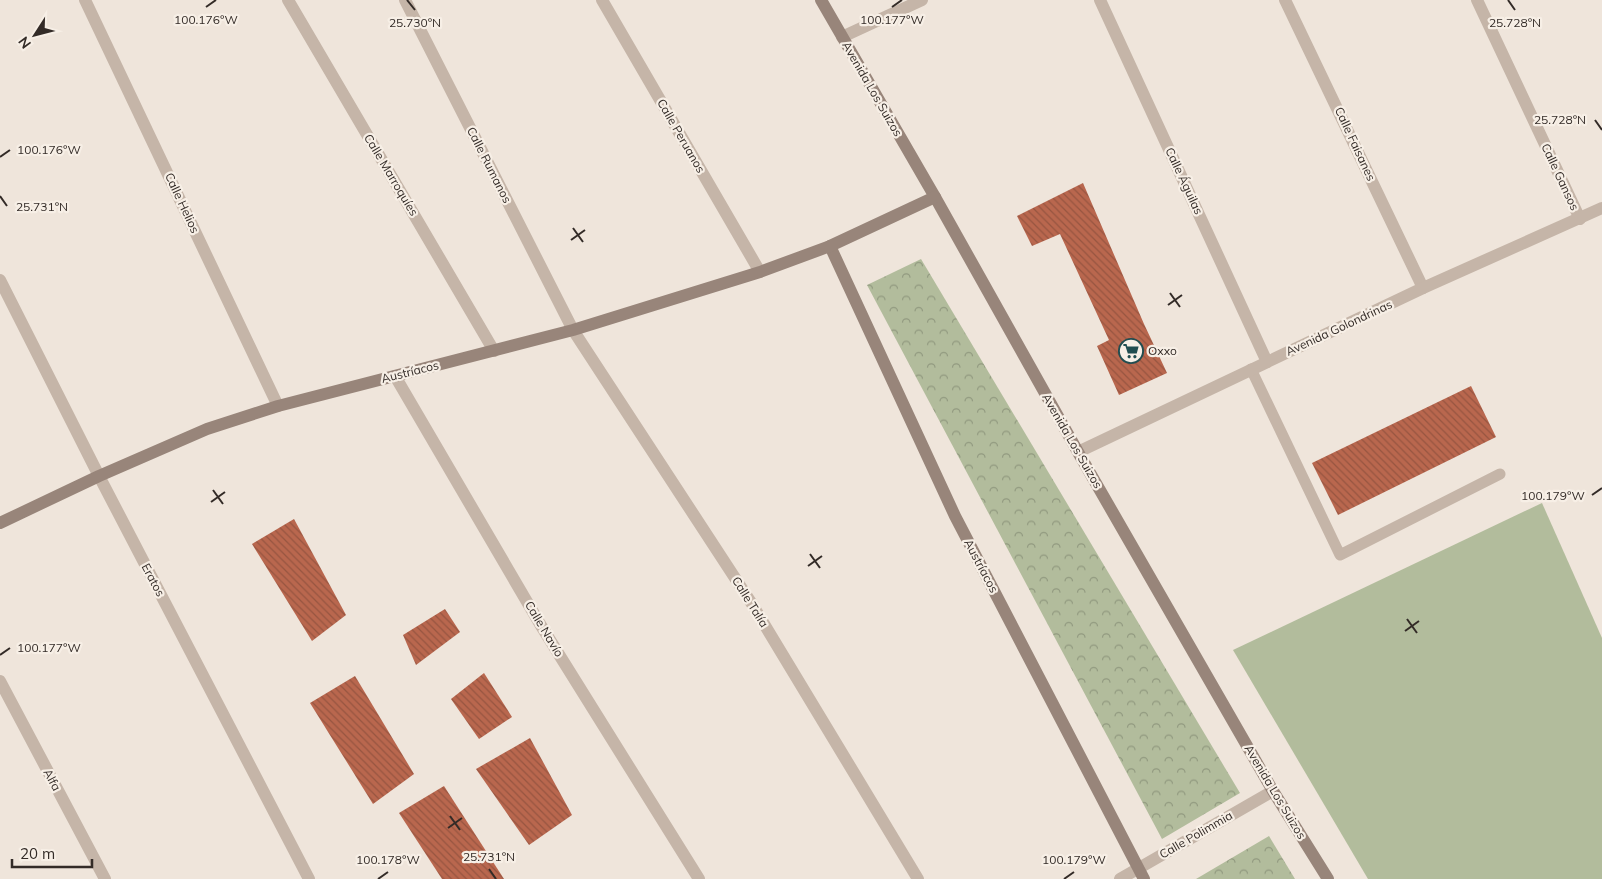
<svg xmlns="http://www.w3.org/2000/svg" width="1602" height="879" font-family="Mulish,sans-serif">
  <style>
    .grass { fill: #b2bc9c }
    .forest { fill: url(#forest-crowns) }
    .building { fill: url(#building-back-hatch) }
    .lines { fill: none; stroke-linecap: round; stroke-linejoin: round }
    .lane { stroke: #c5b5a8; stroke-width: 11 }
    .street { stroke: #c5b5a8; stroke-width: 12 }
    .secondary { stroke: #98857a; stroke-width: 12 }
    .ticks { fill: none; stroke: #332b27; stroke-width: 2 }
    .labels { text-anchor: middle; stroke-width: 4.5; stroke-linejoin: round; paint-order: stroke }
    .street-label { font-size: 12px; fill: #332b27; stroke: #f7efe6 }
    .poi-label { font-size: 12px; fill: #332b27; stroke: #f7efe6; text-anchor: start }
    .ticks-label { font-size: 12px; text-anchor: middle; fill: #332b27; stroke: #f7efe6; stroke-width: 4.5; stroke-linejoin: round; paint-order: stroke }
  </style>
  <defs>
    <pattern id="forest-crowns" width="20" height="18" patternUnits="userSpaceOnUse" patternTransform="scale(1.25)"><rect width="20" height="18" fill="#b2bc9c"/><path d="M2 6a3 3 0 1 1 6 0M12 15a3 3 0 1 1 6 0" fill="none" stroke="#91997f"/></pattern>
    <pattern id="building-back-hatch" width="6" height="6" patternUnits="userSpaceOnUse" patternTransform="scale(1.25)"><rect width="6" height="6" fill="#b9674e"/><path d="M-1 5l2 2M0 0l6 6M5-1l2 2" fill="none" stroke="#975541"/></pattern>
  </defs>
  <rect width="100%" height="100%" fill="#efe5db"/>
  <!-- grass -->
  <path class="grass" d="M1542,503L1602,638V879H1368L1233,650Z"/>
  <!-- forest -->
  <g class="forest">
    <path d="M921,259L1240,793L1162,839L867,285Z"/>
    <path d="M1269,836L1295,879H1196Z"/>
  </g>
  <!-- building -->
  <g class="building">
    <path d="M1083,183L1144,324L1167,373L1119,395L1097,346L1109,340L1060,234L1032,246L1017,216Z"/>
    <path d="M1471,386L1496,437L1338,515L1312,463Z"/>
    <path d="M294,519L346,615L312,641L252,544Z"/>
    <path d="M445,609L460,632L416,665L403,635Z"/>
    <path d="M484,673L512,717L479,739L451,699Z"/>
    <path d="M355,676L414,774L373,804L310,703Z"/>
    <path d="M530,738L572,815L529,845L476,769Z"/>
    <path d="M444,786L504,879H442L399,813Z"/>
  </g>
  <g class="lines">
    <!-- lane -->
    <path class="lane" d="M1251,369L1340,555L1500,474"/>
    <!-- street -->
    <g class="street">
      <path d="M85,0L278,406"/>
      <path d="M288,0L494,351"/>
      <path d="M405,0L573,330L752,604L918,879"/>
      <path d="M602,0L760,272"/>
      <path d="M1100,0L1267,362"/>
      <path d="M1285,0L1423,288"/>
      <path d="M1477,0L1580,219"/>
      <path d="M842,37L922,0"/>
      <path d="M0,280L99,476L309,879"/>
      <path d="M395,376L540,624L699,879"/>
      <path d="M1078,452L1423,288L1602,208"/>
      <path d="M0,681L105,879"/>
      <path d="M1120,879L1273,791"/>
    </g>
    <!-- secondary -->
    <g class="secondary">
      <path d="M821,0L935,197L1078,452L1273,791L1328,879"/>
      <path d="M830,246L955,516L1144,879"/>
      <path d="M0,523L99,476L207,429L278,406L573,330L760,272L830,246L935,197"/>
    </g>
  </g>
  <!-- ticks -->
  <path class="ticks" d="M407,0L415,10M1508,0L1515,10M206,7L216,0M892,7L902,0M1595,120L1602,130M0,157L10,150M0,196L7,206M573,228L583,242M571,240L585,230M1170,293L1180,307M1168,305L1182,295M213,490L223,504M1592,495L1602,488M211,502L225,492M810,554L820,568M808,566L822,556M1407,619L1417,633M1405,631L1419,621M0,655L10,648M450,816L460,830M448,828L462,818M489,869L496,879M378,879L388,872M1064,879L1074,872"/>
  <!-- icons -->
  <defs>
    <symbol id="supermarket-ring" viewBox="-11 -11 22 22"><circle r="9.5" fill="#f7efe6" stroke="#214d50" stroke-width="1.5"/><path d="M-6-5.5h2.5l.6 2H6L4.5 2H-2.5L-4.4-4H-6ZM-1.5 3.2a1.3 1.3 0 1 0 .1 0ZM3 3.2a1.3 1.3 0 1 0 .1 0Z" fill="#214d50"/></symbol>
  </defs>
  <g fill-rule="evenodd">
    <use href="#supermarket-ring" x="1117" y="337" width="28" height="28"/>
  </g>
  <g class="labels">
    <!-- street labels -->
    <g class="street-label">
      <text transform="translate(872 89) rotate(60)" y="4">Avenida Los Suizos</text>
      <text transform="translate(681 136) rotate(60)" y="4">Calle Peruanos</text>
      <text transform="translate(1355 144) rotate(65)" y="4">Calle Faisanes</text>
      <text transform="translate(489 165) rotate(63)" y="4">Calle Rumanos</text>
      <text transform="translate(391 175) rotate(59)" y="4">Calle Marroquíes</text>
      <text transform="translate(1560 177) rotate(65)" y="4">Calle Gansos</text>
      <text transform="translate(1184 181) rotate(65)" y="4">Calle Águilas</text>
      <text transform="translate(182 203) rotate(65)" y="4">Calle Helios</text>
      <text transform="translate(1339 328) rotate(-25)" y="4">Avenida Golondrinas</text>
      <text transform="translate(410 372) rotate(-14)" y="4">Austríacos</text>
      <text transform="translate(1072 441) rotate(60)" y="4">Avenida Los Suizos</text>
      <text transform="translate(981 566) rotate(62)" y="4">Austríacos</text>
      <text transform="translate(153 580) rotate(62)" y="4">Eratos</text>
      <text transform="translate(750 602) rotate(58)" y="4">Calle Talía</text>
      <text transform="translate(544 629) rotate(59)" y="4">Calle Navío</text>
      <text transform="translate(52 780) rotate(62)" y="4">Alfa</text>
      <text transform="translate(1275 792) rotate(59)" y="4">Avenida Los Suizos</text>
      <text transform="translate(1196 835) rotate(-30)" y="4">Calle Polimmia</text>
    </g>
    <!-- poi labels -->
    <g class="poi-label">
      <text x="1148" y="355">Oxxo</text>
    </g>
  </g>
  <g class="ticks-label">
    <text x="892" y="24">100.177°W</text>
    <text x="206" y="24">100.176°W</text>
    <text x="1515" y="27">25.728°N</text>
    <text x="415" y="27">25.730°N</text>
    <text x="1560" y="124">25.728°N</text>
    <text x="49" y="154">100.176°W</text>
    <text x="42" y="211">25.731°N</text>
    <text x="1553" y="500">100.179°W</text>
    <text x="49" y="652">100.177°W</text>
    <text x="489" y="861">25.731°N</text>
    <text x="388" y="864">100.178°W</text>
    <text x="1074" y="864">100.179°W</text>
  </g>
  <!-- north arrow -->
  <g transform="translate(35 35) rotate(234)" stroke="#f7efe6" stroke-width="4" paint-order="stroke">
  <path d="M0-4L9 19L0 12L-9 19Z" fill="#332b27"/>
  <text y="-8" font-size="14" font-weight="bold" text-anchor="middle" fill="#332b27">N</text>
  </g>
  <!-- scale -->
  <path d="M12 859v8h80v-8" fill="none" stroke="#332b27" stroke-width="2.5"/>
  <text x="20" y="859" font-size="15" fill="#332b27" stroke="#f7efe6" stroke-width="4" paint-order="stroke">20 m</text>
</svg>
